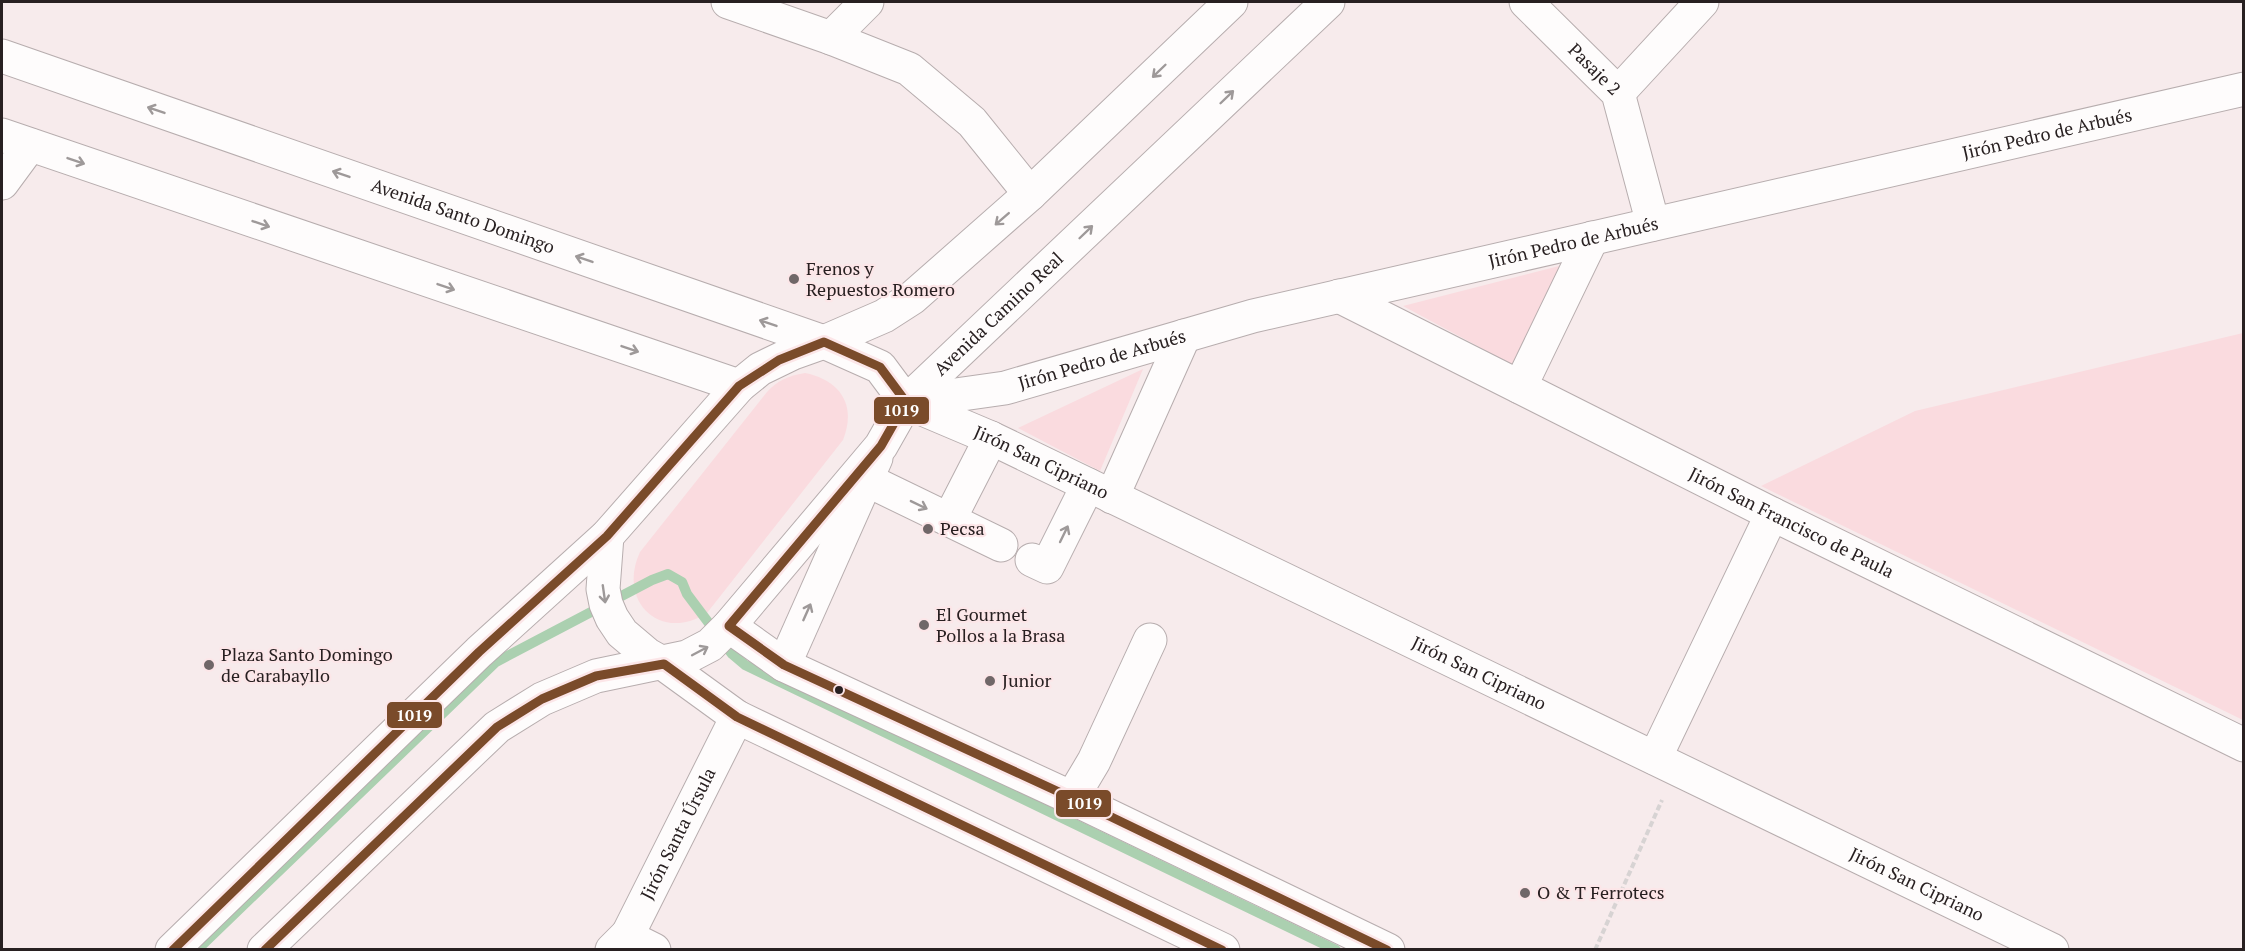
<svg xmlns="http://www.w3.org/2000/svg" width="2245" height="951" font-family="'PT Serif',serif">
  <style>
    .green { fill: #fadbdf }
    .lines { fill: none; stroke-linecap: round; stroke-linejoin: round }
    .stream { stroke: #abd0b0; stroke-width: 10 }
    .minor-casing { stroke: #b7adae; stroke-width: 35 }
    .major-casing { stroke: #b7adae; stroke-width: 35 }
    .path { stroke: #d7d3d3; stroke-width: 4; stroke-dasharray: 6 3; stroke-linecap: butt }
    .minor { stroke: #fefcfc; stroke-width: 33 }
    .major { stroke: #fefcfc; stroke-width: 33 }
    .bus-1-casing { stroke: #fce6e8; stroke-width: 14 }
    .bus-1 { stroke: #7a4b2a; stroke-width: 9 }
    .oneway { stroke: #9e9999 }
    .poi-dot { fill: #706768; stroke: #fce6e8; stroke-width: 2 }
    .bus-dot { fill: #282021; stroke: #fce6e8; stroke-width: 2 }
    .labels { text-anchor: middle; stroke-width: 4.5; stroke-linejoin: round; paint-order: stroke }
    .street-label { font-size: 18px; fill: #282021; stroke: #fce6e8 }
    .poi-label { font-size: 18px; fill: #282021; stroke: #fce6e8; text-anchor: start }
    .line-badge { stroke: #fce6e8; stroke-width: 2 }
    .badge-label { font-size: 16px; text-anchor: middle; font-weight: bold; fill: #fff }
  </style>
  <rect width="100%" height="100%" fill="#f7ebec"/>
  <!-- green -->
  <g class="green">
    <path d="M1563,265L1513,365L1403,306Z"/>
    <path d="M2243,333V720L1761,486L1915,411Z"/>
    <path d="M1143,369L1100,471L1018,428Z"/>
    <path d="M805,373C840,380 857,405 843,440L707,613C660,643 617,601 640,552L767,392C778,380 788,376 805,373Z"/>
  </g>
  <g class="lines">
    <!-- stream -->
    <path class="stream" d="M197,950L496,662L652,580L668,574L682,582L687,594L732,654L745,665L1336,950"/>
    <defs>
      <g id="minor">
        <path d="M728,2L831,38L909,69L972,122L1030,194"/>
        <path id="s1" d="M1526,2L1618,93L1653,224"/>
        <path d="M831,38L867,2"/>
        <path id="s2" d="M2,56L824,342"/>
        <path d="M1618,93L1702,2"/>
        <path d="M2,135L739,386"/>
        <path d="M2,183L30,145"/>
        <path id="s3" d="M1339,296L1772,514L2244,745"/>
        <path d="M1520,387L1592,238"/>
        <path id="s4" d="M906,402L1005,388L1253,316L2244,89"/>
        <path id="s5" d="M906,402L991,438L2052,950"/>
        <path d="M867,480L1001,545"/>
        <path d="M1112,497L1184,336"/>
        <path d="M949,520L991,438"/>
        <path d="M1032,560L1047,567L1088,485"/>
        <path d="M784,665L876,458"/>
        <path d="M1655,758L1772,514"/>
        <path d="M1072,798L1094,761L1150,640"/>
        <path d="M612,950L626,936L654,950"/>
        <path id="s6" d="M620,950L737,717"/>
      </g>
      <g id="major">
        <path d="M824,342L880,367L906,402"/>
        <path d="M607,536L603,589L606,604L612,618L622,633L648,655L664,664L737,717L1223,950"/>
        <path d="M729,626L784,665L1072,798L1388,950"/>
        <path d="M172,950L479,652L607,536L739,386L760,369L793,353L824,342L884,316L912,298L1030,194L1231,2"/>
        <path id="s7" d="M264,950L497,727L542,699L596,676L687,657L710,645L729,626L881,446L906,402L1328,2"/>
      </g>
    </defs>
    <!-- minor casing -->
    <use href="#minor" class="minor-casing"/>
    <!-- major casing -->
    <use href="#major" class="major-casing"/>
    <!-- path -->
    <path class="path" d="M1595,950L1662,800"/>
    <!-- minor -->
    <use href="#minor" class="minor"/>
    <!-- major -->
    <use href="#major" class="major"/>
    <defs>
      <g id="bus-1">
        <path d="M173,950L479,652L607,536L739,386L779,360L824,342L880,367L906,402L881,446L729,626L784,665L1072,798L1387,950"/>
        <path d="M265,950L497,727L542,699L596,676L664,664L737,717L1222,950"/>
      </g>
    </defs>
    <!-- bus-1 casing -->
    <use href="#bus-1" class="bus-1-casing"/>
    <!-- bus-1 -->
    <use href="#bus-1" class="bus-1"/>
  </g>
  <!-- one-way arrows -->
  <defs><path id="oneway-shaft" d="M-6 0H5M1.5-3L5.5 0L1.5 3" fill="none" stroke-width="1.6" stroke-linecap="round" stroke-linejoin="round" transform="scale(1.5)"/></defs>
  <g class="oneway">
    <use href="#oneway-shaft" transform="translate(1159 71) rotate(136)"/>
    <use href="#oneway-shaft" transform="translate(1227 97) rotate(-44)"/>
    <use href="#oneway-shaft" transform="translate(156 110) rotate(-161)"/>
    <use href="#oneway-shaft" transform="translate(76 161) rotate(19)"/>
    <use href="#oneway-shaft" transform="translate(341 174) rotate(-161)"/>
    <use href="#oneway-shaft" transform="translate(1002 219) rotate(139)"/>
    <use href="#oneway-shaft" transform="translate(261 224) rotate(19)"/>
    <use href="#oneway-shaft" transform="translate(1086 232) rotate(-44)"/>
    <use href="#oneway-shaft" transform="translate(584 259) rotate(-161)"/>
    <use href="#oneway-shaft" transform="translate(446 287) rotate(19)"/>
    <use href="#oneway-shaft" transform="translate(768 323) rotate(-161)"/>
    <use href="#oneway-shaft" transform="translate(630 349) rotate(19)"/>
    <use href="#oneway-shaft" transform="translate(919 505) rotate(26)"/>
    <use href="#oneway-shaft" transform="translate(1064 534) rotate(-64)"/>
    <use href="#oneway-shaft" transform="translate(604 594) rotate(82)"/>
    <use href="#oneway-shaft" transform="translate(807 612) rotate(-66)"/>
    <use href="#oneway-shaft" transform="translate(700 651) rotate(-28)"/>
  </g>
  <!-- markers -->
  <g class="poi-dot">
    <circle cx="794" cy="279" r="6"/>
    <circle cx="928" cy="529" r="6"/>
    <circle cx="924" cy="625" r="6"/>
    <circle cx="209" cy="665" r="6"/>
    <circle cx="990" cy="681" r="6"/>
    <circle cx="1525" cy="893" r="6"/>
  </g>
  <circle class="bus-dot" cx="839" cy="690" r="5"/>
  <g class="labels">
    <!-- street labels -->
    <g class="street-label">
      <text dy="6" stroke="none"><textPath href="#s1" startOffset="96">Pasaje 2</textPath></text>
      <text dy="6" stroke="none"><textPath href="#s4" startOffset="1173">Jirón Pedro de Arbués</textPath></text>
      <text dy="6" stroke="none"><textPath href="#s2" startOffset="488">Avenida Santo Domingo</textPath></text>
      <text dy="6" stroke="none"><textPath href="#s4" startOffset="687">Jirón Pedro de Arbués</textPath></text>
      <text dy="6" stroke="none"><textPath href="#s7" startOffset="994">Avenida Camino Real</textPath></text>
      <text dy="6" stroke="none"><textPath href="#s4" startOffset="201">Jirón Pedro de Arbués</textPath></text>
      <text dy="6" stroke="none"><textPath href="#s5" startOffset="148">Jirón San Cipriano</textPath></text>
      <text dy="6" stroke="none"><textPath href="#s3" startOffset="506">Jirón San Francisco de Paula</textPath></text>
      <text dy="6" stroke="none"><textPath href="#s5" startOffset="634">Jirón San Cipriano</textPath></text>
      <text dy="6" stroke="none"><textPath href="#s6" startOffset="130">Jirón Santa Úrsula</textPath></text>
      <text dy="6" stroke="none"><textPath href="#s5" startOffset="1120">Jirón San Cipriano</textPath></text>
    </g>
    <!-- poi labels -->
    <g class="poi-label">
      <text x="806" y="275">Frenos y<tspan x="806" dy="21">Repuestos Romero</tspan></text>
      <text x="940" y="535">Pecsa</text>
      <text x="936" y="621">El Gourmet<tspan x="936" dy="21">Pollos a la Brasa</tspan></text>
      <text x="221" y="661">Plaza Santo Domingo<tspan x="221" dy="21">de Carabayllo</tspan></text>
      <text x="1002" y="687">Junior</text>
      <text x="1537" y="899">O &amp; T Ferrotecs</text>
    </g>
  </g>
  <g class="line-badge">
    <rect x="873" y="396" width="57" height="29" rx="6" fill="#7a4b2a"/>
    <rect x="386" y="701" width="57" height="28" rx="6" fill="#7a4b2a"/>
    <rect x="1055" y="789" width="57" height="29" rx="6" fill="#7a4b2a"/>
  </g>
  <g class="badge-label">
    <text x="901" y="416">1019</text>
    <text x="414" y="721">1019</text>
    <text x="1084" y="809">1019</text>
  </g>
  <!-- border -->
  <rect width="2245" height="951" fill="none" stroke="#282021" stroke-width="6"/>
</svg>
